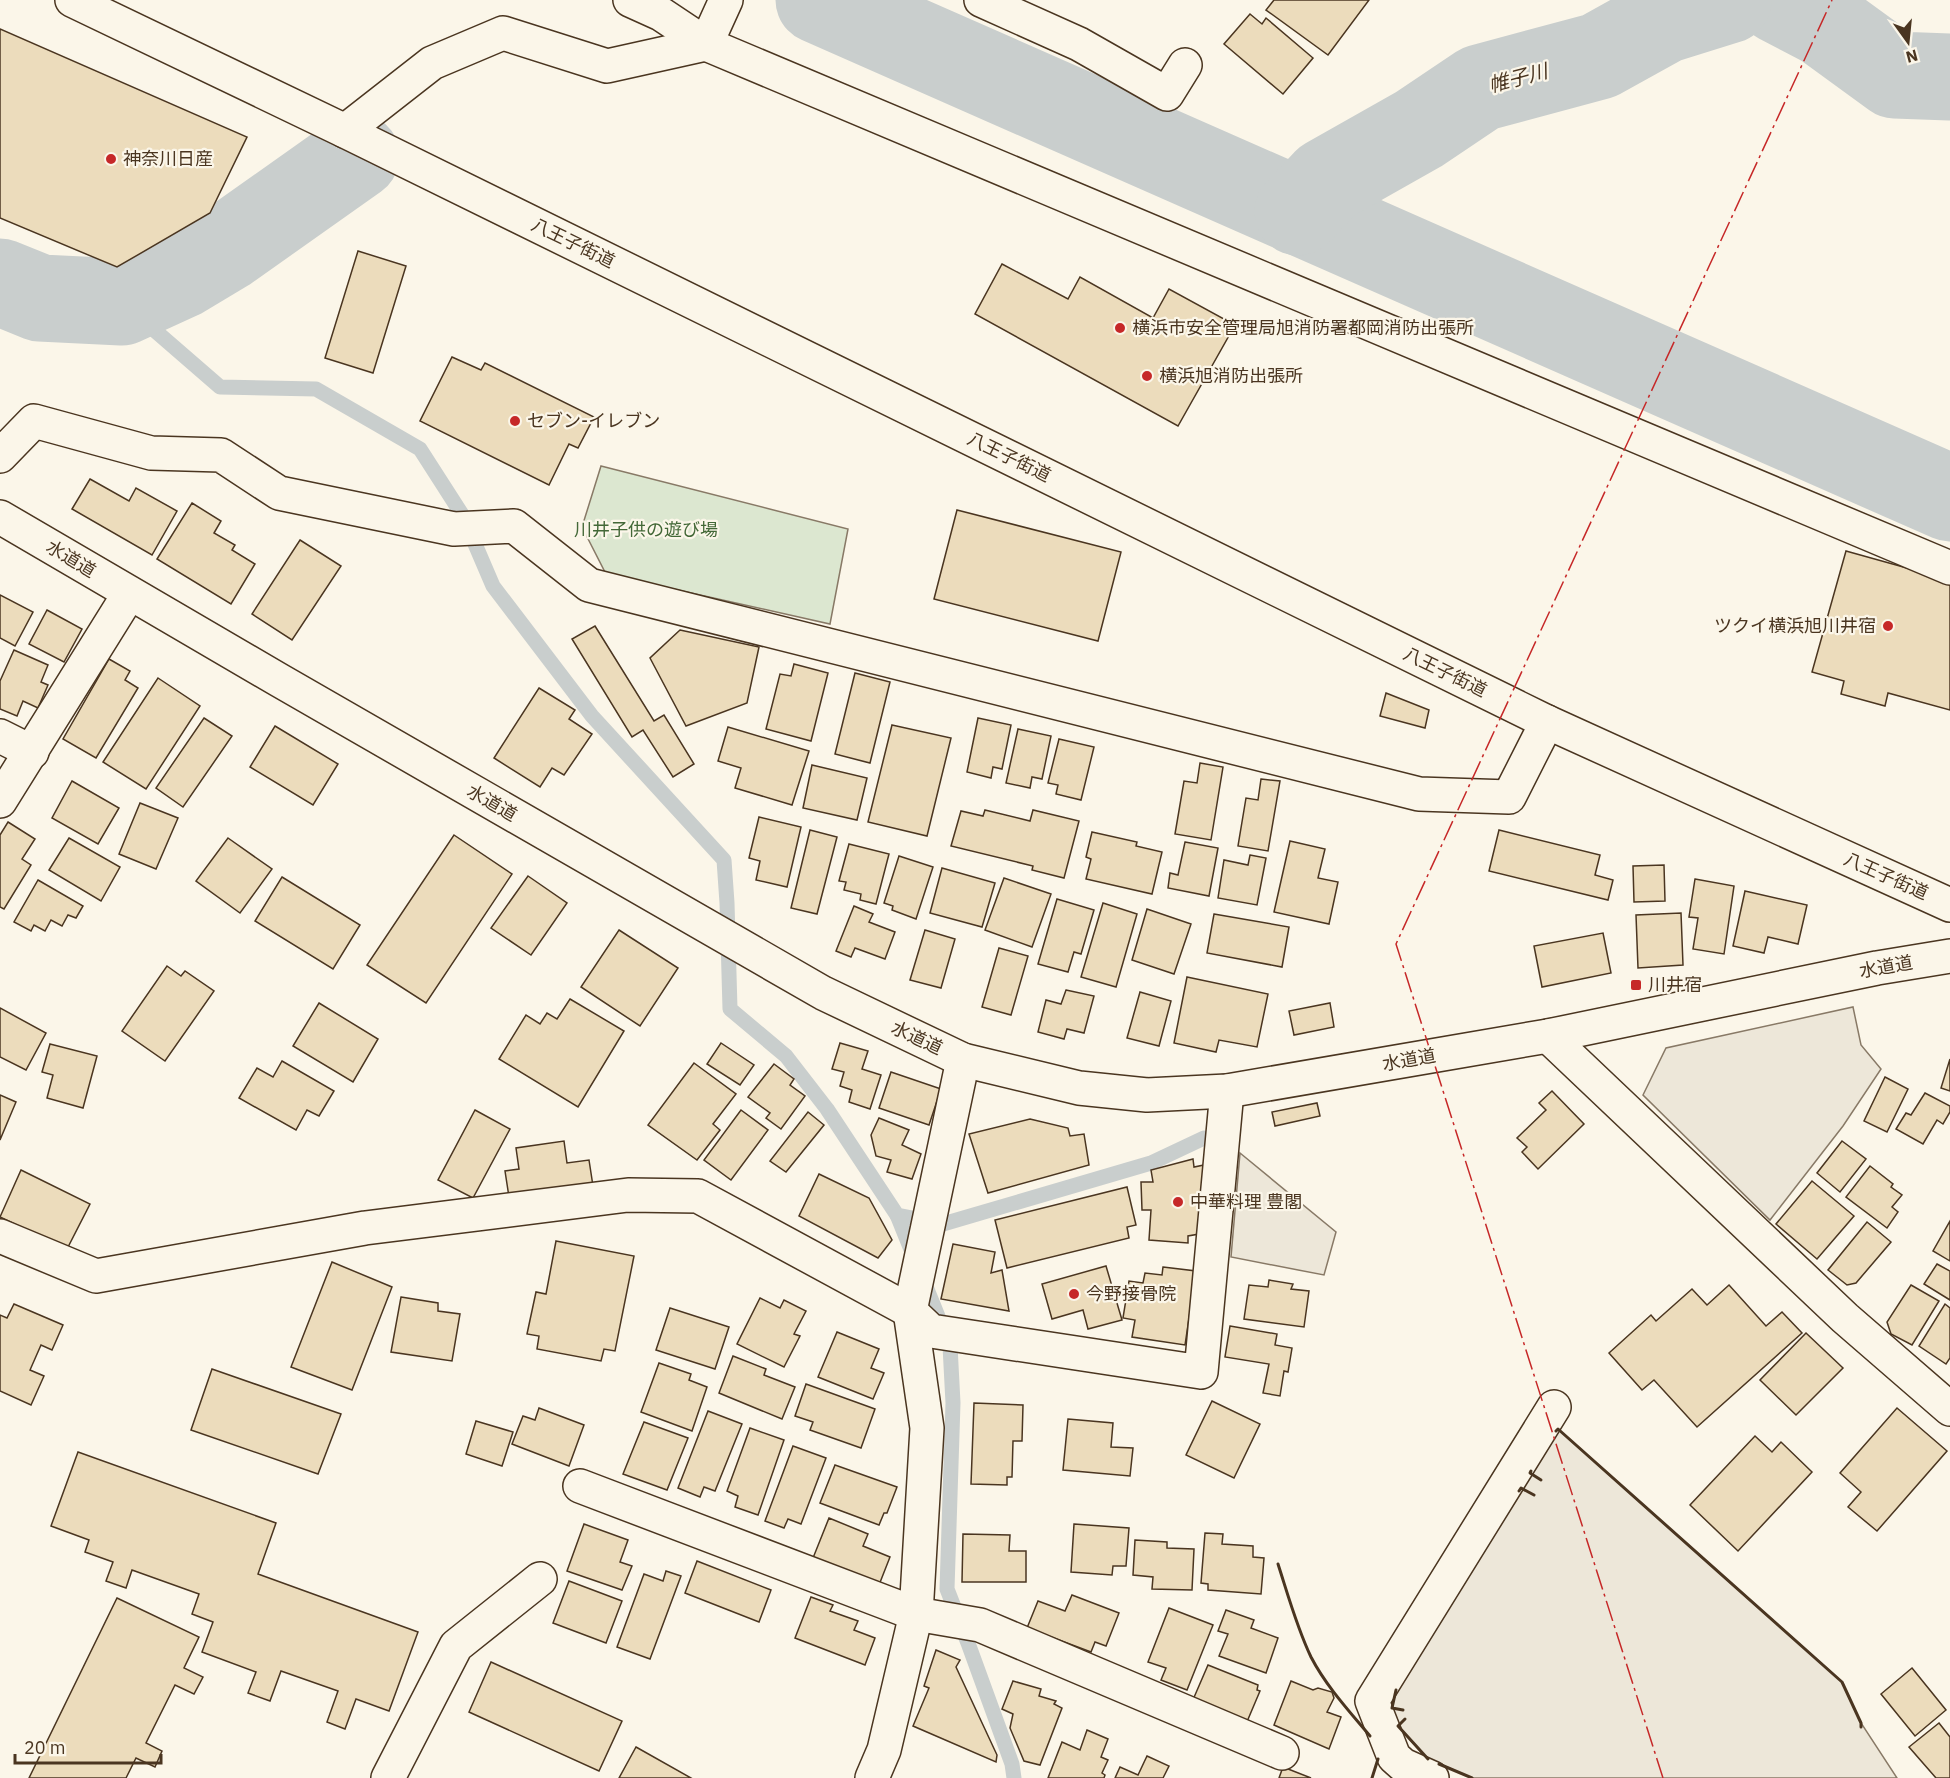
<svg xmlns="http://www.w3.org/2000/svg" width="1950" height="1778" font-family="'IBM Plex Sans','Noto Sans JP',sans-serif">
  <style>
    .green { fill: #dce7d0; stroke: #887966; stroke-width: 1.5 }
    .parking { fill: #ede7d9; stroke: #887966; stroke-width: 1.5 }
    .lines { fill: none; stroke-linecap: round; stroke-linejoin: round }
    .stream { stroke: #c9cecd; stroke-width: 15 }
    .river { stroke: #c9cecd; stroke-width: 87 }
    .building { fill: #ecdcbc; stroke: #4a3520; stroke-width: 1.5 }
    .minor-casing { stroke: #4a3520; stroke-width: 36 }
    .tertiary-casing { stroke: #4a3520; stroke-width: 36 }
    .trunk-casing { stroke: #4a3520; stroke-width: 36 }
    .minor { stroke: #fbf6e9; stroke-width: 33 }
    .tertiary { stroke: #fbf6e9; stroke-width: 33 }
    .trunk { stroke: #fbf6e9; stroke-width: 33 }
    .wall { stroke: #4a3520; stroke-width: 3 }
    .power { stroke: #c62828; stroke-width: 1.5; stroke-dasharray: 21 4.5 3 4.5; stroke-linecap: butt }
    .poi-dot { fill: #c62828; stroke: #fbf6e9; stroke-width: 2 }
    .labels { text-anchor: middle; stroke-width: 4.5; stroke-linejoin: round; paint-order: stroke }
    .poi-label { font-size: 18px; fill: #4a3520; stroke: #fbf6e9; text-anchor: start }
    .street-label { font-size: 18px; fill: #4a3520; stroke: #fbf6e9 }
    .park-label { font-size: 18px; fill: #436837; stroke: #fbf6e9 }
    .water-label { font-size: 20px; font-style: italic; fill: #4a3520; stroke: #fbf6e9 }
  </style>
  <rect width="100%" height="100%" fill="#fbf6e9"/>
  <!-- green -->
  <path class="green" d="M601,466L848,529L830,624L606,574L582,527Z"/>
  <!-- parking -->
  <g class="parking">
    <path d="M1853,1007L1861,1045L1881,1069L1843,1126L1770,1220L1643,1095L1666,1048Z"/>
    <path d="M1240,1153L1336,1232L1324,1275L1231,1257Z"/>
    <path d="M1558,1429L1842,1682L1861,1723L1897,1778H1472L1426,1758L1398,1726L1392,1708L1397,1686Z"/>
  </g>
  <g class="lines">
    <!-- stream -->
    <g class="stream">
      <path d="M122,302L220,387L316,389L420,449L463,516L493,586L592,716L724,860L727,903L730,1009L786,1056L827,1109L897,1215L943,1224L1151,1163L1204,1138"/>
      <path d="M897,1215L950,1346L953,1403L947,1589L968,1643L1012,1764L1014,1778"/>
    </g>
    <!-- river -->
    <g class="river">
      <path d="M819,0L1950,498"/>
      <path d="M1779,0L1825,24L1895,75L1950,77"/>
      <path d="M1298,212L1327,181L1419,129L1480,88L1599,56L1664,20L1728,0"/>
      <path d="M0,282L40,298L122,302L181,275L226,248L356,156"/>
    </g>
  </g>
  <!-- building -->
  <g class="building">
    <path d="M1274,0H1369L1328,55L1266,10Z"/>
    <path d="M1250,14L1262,24L1266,18L1313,58L1283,94L1224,44Z"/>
    <path d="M0,29L247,137L210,213L117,267L0,218Z"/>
    <path d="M358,251L406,266L373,373L325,358Z"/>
    <path d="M1002,264L1068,299L1080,277L1153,318L1169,289L1235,325L1178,426L975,314Z"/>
    <path d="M452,357L481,370L485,363L594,417L578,448L569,444L549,485L420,421Z"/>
    <path d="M90,479L129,501L136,488L177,511L152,555L72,509Z"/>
    <path d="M192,503L221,521L214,533L235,545L232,550L255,564L231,604L157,559Z"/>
    <path d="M957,510L1121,552L1098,641L934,599Z"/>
    <path d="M300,540L341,566L292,640L252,614Z"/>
    <path d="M1846,551L1950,580V710L1888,693L1885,706L1841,694L1844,681L1812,672Z"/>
    <path d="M0,595L33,612L15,646L0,638Z"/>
    <path d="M47,610L82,629L64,662L29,644Z"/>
    <path d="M595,626L654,721L664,715L694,764L673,777L643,730L632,737L572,639Z"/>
    <path d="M680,630L759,647L747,703L686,726L650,658Z"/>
    <path d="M14,650L48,665L41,682L48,685L38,708L23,701L17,716L0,709V681Z"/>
    <path d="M109,659L130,671L125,680L138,688L96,758L63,739Z"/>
    <path d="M794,664L828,673L811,741L766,729L780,674L791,676Z"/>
    <path d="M855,673L890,682L870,763L835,754Z"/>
    <path d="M158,678L200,706L146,789L103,762Z"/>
    <path d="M539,688L575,710L569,719L592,734L564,775L552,768L540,787L494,758Z"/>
    <path d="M1386,693L1429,710L1425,728L1380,716Z"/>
    <path d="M204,718L232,736L183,807L156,788Z"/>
    <path d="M978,718L1011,725L1002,769L993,767L991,778L967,772Z"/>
    <path d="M892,725L951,738L927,836L868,822Z"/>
    <path d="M275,726L338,764L313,805L250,767Z"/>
    <path d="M728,727L809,751L792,805L735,788L741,768L718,761Z"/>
    <path d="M1018,729L1051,736L1042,779L1032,777L1030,788L1006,783Z"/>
    <path d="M1059,739L1094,747L1081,800L1056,794L1058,785L1048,783Z"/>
    <path d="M1200,763L1223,767L1211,840L1175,834L1184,781L1197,783Z"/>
    <path d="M812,765L867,778L857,820L803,808Z"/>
    <path d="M1261,779L1280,781L1268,851L1238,846L1246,798L1258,800Z"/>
    <path d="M72,781L119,808L98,844L52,818Z"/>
    <path d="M140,803L178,818L156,869L119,854Z"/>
    <path d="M985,810L1030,821L1033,810L1079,821L1064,878L1032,870L1033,866L951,846L961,811L983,816Z"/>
    <path d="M759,817L801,827L787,887L756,880L760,861L749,858Z"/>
    <path d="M8,822L35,839L22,859L31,865L4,909L0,907V835Z"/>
    <path d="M810,830L837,837L817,914L791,908Z"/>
    <path d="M1499,830L1600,855L1595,875L1613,880L1608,900L1489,871Z"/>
    <path d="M1092,832L1137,842L1136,846L1162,852L1152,894L1086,879L1091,859L1086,857Z"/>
    <path d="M454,835L512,874L426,1003L367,965Z"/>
    <path d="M69,838L120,867L101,901L49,870Z"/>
    <path d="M228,838L272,869L240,913L196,881Z"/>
    <path d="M1290,841L1325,849L1318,878L1338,882L1329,924L1274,912Z"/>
    <path d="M1185,842L1218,848L1209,896L1168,888L1170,873L1178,875Z"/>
    <path d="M849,844L889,854L876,904L860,900L861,894L844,890L846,882L839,881Z"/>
    <path d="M1250,855L1266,858L1257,905L1218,898L1224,860L1248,865Z"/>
    <path d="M899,856L933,867L916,919L892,910L893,906L884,903Z"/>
    <path d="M1664,865L1665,901L1634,902L1633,866Z"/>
    <path d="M942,868L995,883L982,927L930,913Z"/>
    <path d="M528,876L567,903L531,955L491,928Z"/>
    <path d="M282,877L360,925L333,969L255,921Z"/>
    <path d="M1004,878L1051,894L1032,947L985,930Z"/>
    <path d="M1695,879L1734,886L1724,954L1693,949L1698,918L1689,917Z"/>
    <path d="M38,880L83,906L76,918L68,915L62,926L51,920L45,931L34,925L31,931L14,922Z"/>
    <path d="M1745,891L1807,905L1798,944L1768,937L1764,953L1733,946Z"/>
    <path d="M1057,899L1094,910L1081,954L1074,952L1068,972L1038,964Z"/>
    <path d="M1103,903L1137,914L1116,987L1081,977Z"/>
    <path d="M854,906L873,914L869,922L895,932L885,959L855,948L851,957L836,951Z"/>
    <path d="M1147,909L1191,924L1174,974L1132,960Z"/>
    <path d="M1681,913L1683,965L1638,968L1636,915Z"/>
    <path d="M1214,914L1289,927L1282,967L1207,953Z"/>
    <path d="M619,930L678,968L640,1026L581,987Z"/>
    <path d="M925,930L955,939L941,988L910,980Z"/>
    <path d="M1603,933L1611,973L1542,987L1534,946Z"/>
    <path d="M999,948L1028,956L1011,1015L982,1007Z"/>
    <path d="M167,966L181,976L185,971L214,991L165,1061L122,1031Z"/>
    <path d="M1187,977L1268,994L1257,1047L1219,1040L1216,1052L1174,1043Z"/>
    <path d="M1066,990L1094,996L1084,1033L1067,1029L1064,1039L1038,1032L1046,1000L1061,1004Z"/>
    <path d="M1140,992L1171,1001L1159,1046L1127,1038Z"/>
    <path d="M570,999L624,1031L578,1107L499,1059L526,1015L540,1024L547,1013L557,1019Z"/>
    <path d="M319,1003L378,1039L353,1082L293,1046Z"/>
    <path d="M1330,1003L1334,1027L1294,1035L1289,1011Z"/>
    <path d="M0,1008L46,1033L26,1070L0,1057Z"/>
    <path d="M721,1043L754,1065L740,1085L707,1064Z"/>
    <path d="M840,1043L868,1051L862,1069L881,1075L870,1109L849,1102L852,1090L840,1086L844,1072L832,1069Z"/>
    <path d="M50,1044L97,1056L83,1108L47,1098L53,1075L42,1072Z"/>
    <path d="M1950,1059V1091L1941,1088Z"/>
    <path d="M282,1061L334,1091L319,1116L307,1110L296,1130L239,1098L257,1068L273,1077Z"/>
    <path d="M694,1063L736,1094L713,1124L720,1130L697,1160L648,1125Z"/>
    <path d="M774,1064L794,1079L790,1085L805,1096L781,1129L766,1118L770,1113L748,1097Z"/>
    <path d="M891,1072L941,1089L929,1125L879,1108Z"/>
    <path d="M1885,1077L1908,1089L1887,1132L1864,1121Z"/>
    <path d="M1552,1091L1584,1124L1538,1169L1522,1152L1527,1147L1517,1138L1546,1110L1539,1103Z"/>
    <path d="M1925,1093L1950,1106V1112L1943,1124L1937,1120L1923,1144L1896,1129L1906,1113L1911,1115Z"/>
    <path d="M0,1095L16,1102L0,1140Z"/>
    <path d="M1317,1103L1320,1116L1275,1126L1272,1112Z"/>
    <path d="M475,1110L510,1129L473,1198L438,1180Z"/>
    <path d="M741,1110L768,1130L731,1180L704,1160Z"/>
    <path d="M808,1112L824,1125L786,1172L770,1161Z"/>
    <path d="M879,1118L909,1130L902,1145L921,1154L912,1179L887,1172L891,1160L876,1156L871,1135Z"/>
    <path d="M1030,1119L1068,1128L1070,1136L1084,1134L1089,1165L988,1193L969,1134Z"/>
    <path d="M564,1141L567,1163L589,1160L593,1186L509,1197L505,1171L519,1169L516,1148Z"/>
    <path d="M1842,1141L1866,1159L1840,1192L1817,1173Z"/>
    <path d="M1193,1159L1194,1167L1204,1165L1199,1234L1188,1236V1243L1149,1240L1151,1210H1142L1141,1182H1153L1151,1170Z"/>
    <path d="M1870,1166L1893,1184L1891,1187L1902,1195L1892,1207L1898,1212L1887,1228L1846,1197Z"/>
    <path d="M21,1170L90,1204L67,1249L0,1217Z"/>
    <path d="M819,1174L869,1198L892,1240L878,1258L799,1216Z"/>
    <path d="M1812,1181L1854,1216L1817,1259L1776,1224Z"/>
    <path d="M1127,1187L1136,1225L1127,1227L1129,1238L1007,1268L995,1220Z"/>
    <path d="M1950,1221V1261L1933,1251Z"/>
    <path d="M1867,1222L1891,1242L1856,1283L1847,1285L1828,1270Z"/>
    <path d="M556,1241L634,1256L615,1351L604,1349L601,1361L537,1349L539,1336L527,1334L536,1292L546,1294Z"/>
    <path d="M953,1244L995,1252L991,1273L1002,1270L1009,1311L941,1299Z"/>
    <path d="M332,1262L392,1287L352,1390L291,1367Z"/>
    <path d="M1937,1264L1950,1271V1300L1924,1284Z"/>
    <path d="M1106,1266L1122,1320L1088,1329L1083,1310L1052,1319L1042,1284Z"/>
    <path d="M1163,1267L1196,1271L1185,1345L1132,1337L1135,1320L1123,1318L1129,1281L1143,1283L1145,1273L1162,1275Z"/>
    <path d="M1269,1280L1293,1284L1291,1289L1309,1291L1304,1327L1244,1319L1249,1285L1268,1287Z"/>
    <path d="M1729,1285L1766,1326L1782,1312L1802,1333L1697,1427L1654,1380L1642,1390L1609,1353L1651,1315L1656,1321L1692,1289L1707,1305Z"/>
    <path d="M1911,1285L1939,1301L1912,1345L1891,1334L1887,1322Z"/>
    <path d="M401,1297L438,1303V1311L460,1314L452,1361L391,1352Z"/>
    <path d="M760,1298L780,1308L784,1300L806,1311L794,1334L800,1336L784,1367L737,1344Z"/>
    <path d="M14,1304L63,1325L52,1350L41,1345L30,1370L44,1376L31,1405L0,1391V1315L7,1318Z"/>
    <path d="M1945,1304L1950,1308V1358L1946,1364L1919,1346Z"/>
    <path d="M670,1308L729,1327L715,1369L656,1350Z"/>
    <path d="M1230,1326L1277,1334L1275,1345L1292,1348L1288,1372L1284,1371L1280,1396L1263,1393L1269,1364L1225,1357Z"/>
    <path d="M837,1332L879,1349L871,1368L884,1373L873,1399L818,1377Z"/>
    <path d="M1806,1333L1843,1368L1796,1415L1760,1380Z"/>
    <path d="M733,1356L766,1369L764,1375L795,1387L782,1419L719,1393Z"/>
    <path d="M659,1363L691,1374L689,1380L707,1387L692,1431L641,1412Z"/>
    <path d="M212,1369L341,1414L318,1474L191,1430Z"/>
    <path d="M806,1384L875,1409L861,1448L810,1430L813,1422L795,1416Z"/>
    <path d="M1212,1401L1260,1424L1234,1478L1186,1455Z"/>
    <path d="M974,1403L1023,1405L1022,1441H1013L1012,1477H1007V1485L971,1484Z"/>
    <path d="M539,1408L584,1425L569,1466L512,1444L523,1416L535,1420Z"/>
    <path d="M1897,1408L1947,1451L1877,1531L1848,1507L1861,1492L1840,1473Z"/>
    <path d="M708,1411L742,1424L715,1491L704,1487L700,1497L678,1488Z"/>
    <path d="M1068,1419L1113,1423L1111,1447L1133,1448L1130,1476L1063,1470Z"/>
    <path d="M476,1421L513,1432L502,1466L466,1454Z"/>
    <path d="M644,1422L688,1438L667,1490L623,1474Z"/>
    <path d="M750,1428L784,1440L758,1515L735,1507L738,1496L727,1491Z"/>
    <path d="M1755,1436L1772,1452L1781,1442L1812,1472L1738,1551L1690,1505Z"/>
    <path d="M793,1446L826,1458L801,1524L788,1519L784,1528L765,1521Z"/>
    <path d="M78,1452L276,1523L258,1574L418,1632L389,1711L356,1699L345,1729L327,1722L338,1691L281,1671L270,1701L248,1693L256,1672L202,1652L213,1622L192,1614L199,1594L132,1570L126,1588L106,1581L113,1562L85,1552L89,1540L51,1526Z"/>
    <path d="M835,1465L897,1487L887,1513H884L879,1525L820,1503Z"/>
    <path d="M829,1518L868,1534L863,1546L890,1557L879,1585L813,1558Z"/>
    <path d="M584,1524L628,1540L620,1562L632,1566L622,1590L567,1571Z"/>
    <path d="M1074,1524L1129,1528L1126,1566H1113L1112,1575L1071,1572Z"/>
    <path d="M1205,1533L1223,1534L1222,1544L1253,1546V1557L1264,1558L1261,1594L1208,1590V1584L1201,1583Z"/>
    <path d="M963,1534L1010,1535L1009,1551H1026V1582H962Z"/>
    <path d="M1135,1540L1167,1542V1548L1194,1549L1192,1590L1152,1589L1153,1577L1133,1575Z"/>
    <path d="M697,1561L771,1590L759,1622L685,1593Z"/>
    <path d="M666,1571L681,1576L650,1659L617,1647L644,1574L663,1581Z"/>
    <path d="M569,1581L622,1601L606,1643L553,1623Z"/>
    <path d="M1072,1595L1119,1613L1106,1646L1095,1642L1091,1652L1027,1628L1038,1601L1065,1611Z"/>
    <path d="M811,1597L833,1605L830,1611L858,1621L854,1630L875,1638L865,1665L795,1638Z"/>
    <path d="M117,1598L199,1637L184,1668L203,1677L194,1694L175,1685L146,1743L162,1751L155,1767L136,1758L126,1778H29Z"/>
    <path d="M1169,1608L1213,1625L1187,1690L1161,1680L1166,1668L1148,1662Z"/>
    <path d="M1226,1610L1254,1620L1251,1628L1278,1638L1266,1673L1219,1656L1228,1634L1218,1631Z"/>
    <path d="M936,1650L960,1660L956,1667L997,1755L996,1762L913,1726L929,1688L924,1686Z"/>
    <path d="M491,1662L622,1721L599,1771L469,1712Z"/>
    <path d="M1208,1665L1258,1685L1257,1690L1260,1691L1246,1724L1192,1702Z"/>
    <path d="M1912,1668L1946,1710L1915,1736L1881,1694Z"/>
    <path d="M1013,1681L1041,1689L1039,1696L1056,1701L1054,1704L1062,1708L1040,1765L1024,1761L1010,1728L1013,1714L1002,1709Z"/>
    <path d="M1291,1681L1313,1690L1318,1688L1332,1692L1334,1698L1327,1712L1341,1717L1329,1749L1274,1725Z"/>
    <path d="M1939,1723L1950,1737V1778H1936L1909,1747Z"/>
    <path d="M1087,1730L1108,1739L1101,1757L1108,1760L1102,1773L1105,1775L1104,1778H1048L1062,1742L1080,1750Z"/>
    <path d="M636,1747L691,1778H619Z"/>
    <path d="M1147,1756L1169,1766L1163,1778H1115L1120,1767L1138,1775Z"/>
    <path d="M1283,1767L1311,1778H1279Z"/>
  </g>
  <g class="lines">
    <defs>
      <g id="minor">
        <path d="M630,0L661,14L706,44L1950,568"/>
        <path d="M981,0L1079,44L1167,94L1185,65"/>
        <path d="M345,131L432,63L503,33L607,66L706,44L726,0"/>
        <path d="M0,456L34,421L151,453L221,455L279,493L454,529L514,526L589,585L1419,794L1509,797L1547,722"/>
        <path d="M0,736L32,752"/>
        <path d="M0,801L129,594"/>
        <path d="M1548,1036L1845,1318L1950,1409"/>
        <path d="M0,1236L96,1276L365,1228L628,1195L698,1196L910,1311L931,1331L1201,1372L1227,1091"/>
        <path d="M580,1486L916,1614L980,1625L1282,1753"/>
        <path d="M388,1778L456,1646L540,1579"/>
        <path d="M872,1778L884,1750L916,1614L927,1428L910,1311L963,1060"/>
        <path d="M1432,1778L1403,1765L1394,1757L1372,1701L1554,1407"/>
      </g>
      <path id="tertiary" d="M0,517L279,680L823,993L963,1060L1079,1088L1147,1095L1227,1091L1548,1036L1877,968L1950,956"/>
      <path id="trunk" d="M72,0L345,131L1547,722L1950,905"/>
    </defs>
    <!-- minor casing -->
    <use href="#minor" class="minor-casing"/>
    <!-- tertiary casing -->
    <use href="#tertiary" class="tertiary-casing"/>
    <!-- trunk casing -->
    <use href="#trunk" class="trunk-casing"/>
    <!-- minor -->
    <use href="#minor" class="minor"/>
    <!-- tertiary -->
    <use href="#tertiary" class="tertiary"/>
    <!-- trunk -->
    <use href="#trunk" class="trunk"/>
    <!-- wall -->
    <g class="wall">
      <path d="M1556,1431L1558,1429L1842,1682L1861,1723V1727"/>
      <path d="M1531,1471L1530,1473L1541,1480"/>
      <path d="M1519,1491L1521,1488L1534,1495"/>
      <path d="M1278,1564C1288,1595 1297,1628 1311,1657C1326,1686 1349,1711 1370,1736"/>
      <path d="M1396,1690L1392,1708L1403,1710"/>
      <path d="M1405,1719L1398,1726L1428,1759"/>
      <path d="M1439,1764L1472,1778"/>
      <path d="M1372,1778L1378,1759"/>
    </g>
    <!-- power -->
    <path class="power" d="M1663,1778L1396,944L1832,0"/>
  </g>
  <!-- markers -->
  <g class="poi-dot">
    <circle cx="111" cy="159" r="6"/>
    <circle cx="1120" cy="328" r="6"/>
    <circle cx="1147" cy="376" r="6"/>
    <circle cx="515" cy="421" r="6"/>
    <circle cx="1888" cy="626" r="6"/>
    <rect x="1630" y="979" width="12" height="12" rx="3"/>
    <circle cx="1178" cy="1202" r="6"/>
    <circle cx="1074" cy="1294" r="6"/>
  </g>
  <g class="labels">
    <!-- poi labels -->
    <g class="poi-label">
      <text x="123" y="165">神奈川日産</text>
      <text x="1132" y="334">横浜市安全管理局旭消防署都岡消防出張所</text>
      <text x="1159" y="382">横浜旭消防出張所</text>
      <text x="527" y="427">セブン-イレブン</text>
      <text x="1876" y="632" text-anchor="end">ツクイ横浜旭川井宿</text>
      <text x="1648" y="991">川井宿</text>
      <text x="1190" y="1208">中華料理 豊閣</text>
      <text x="1086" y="1300">今野接骨院</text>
    </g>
    <!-- street labels -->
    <g class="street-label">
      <text transform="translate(573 243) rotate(26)" y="6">八王子街道</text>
      <text transform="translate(1009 457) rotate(26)" y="6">八王子街道</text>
      <text transform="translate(71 559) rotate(31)" y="6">水道道</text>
      <text transform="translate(1445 672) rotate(26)" y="6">八王子街道</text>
      <text transform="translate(492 803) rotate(30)" y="6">水道道</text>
      <text transform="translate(1886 876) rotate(24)" y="6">八王子街道</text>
      <text transform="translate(1886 967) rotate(-10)" y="6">水道道</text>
      <text transform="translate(917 1038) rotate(25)" y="6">水道道</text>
      <text transform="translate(1409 1060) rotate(-10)" y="6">水道道</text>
    </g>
    <!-- park labels -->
    <g class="park-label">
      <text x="646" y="536">川井子供の遊び場</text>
    </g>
    <!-- water labels -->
    <g class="water-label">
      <text transform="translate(1518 78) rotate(-15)" y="7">帷子川</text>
    </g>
  </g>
  <!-- north arrow -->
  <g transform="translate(1908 42) rotate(165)" stroke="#fbf6e9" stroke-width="4.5" paint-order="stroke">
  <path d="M0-4.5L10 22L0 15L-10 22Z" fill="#4a3520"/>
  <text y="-9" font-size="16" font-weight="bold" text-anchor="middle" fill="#4a3520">N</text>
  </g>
  <!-- scale -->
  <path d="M15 1754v9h146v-9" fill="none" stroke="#4a3520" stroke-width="3"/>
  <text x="24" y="1754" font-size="18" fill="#4a3520" stroke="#fbf6e9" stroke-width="4.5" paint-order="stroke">20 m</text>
</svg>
